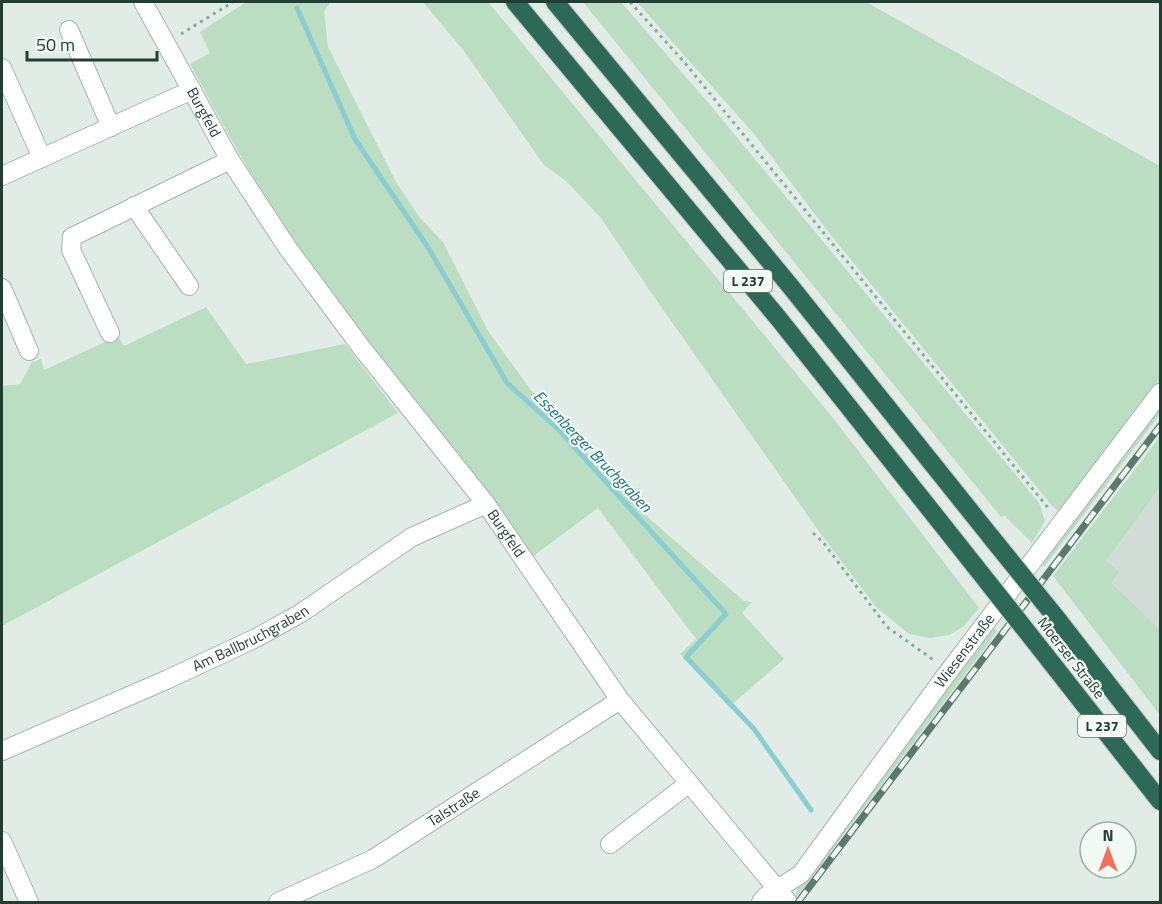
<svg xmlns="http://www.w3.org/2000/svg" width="1162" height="904" font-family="'Titillium Web',sans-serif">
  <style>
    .built { fill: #d0dcd5 }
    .green { fill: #bbddc1 }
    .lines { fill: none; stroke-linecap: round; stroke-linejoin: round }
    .stream { stroke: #8bcdd0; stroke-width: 5 }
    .minor-casing { stroke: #a5b4ad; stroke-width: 20 }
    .highway-casing { stroke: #c1c9c6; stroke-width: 20 }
    .path { stroke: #83af9d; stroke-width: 3; stroke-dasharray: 3 4.5; stroke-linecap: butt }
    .minor { stroke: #fff; stroke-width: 18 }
    .highway { stroke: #2e6957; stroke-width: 18 }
    .rail-casing { stroke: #5d796e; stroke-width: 7 }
    .rail { stroke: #f3f9f5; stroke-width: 4.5; stroke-dasharray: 14; stroke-linecap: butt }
    .highway-bridge-casing { stroke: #c1c9c6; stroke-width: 20; stroke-linecap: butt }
    .highway-bridge { stroke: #2e6957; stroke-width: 18 }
    .labels { text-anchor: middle; stroke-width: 4.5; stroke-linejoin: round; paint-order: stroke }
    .shield { fill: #f3f9f5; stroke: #61756d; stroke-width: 1.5 }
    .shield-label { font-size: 14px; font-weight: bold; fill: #223d33 }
    .street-label { font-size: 15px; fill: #223d33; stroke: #f3f9f5 }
    .water-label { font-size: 16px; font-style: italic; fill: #1d7278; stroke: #f3f9f5 }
  </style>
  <rect width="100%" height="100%" fill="#e2ece7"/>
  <!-- built -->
  <path class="built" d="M1160,487V630L1110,583L1106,561Z"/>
  <!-- green -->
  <g class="green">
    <path d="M246,2H330L324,12L328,47L396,182L420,218L443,242L488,331L531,390L568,427L591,457L651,520L744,601L752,602L742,613L784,659L729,707L680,654L696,639L598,508L532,557C456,449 369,349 293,241C254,184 223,124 190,64L210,53L200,32Z"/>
    <path d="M423,2H488L833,418L979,608L963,627L949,635L930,638L909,634L876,607L818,530L650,291L601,218L567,182L544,165L463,50Z"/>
    <path d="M583,2H621L711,106L1039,503L1045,521L1032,543L1004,515L1001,517Z"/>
    <path d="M637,2H866L1160,166V384L1065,510L1059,511L1053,507L830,234L755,135Z"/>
    <path d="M206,307L246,364L345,344L398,413L2,626V386L20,384L32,362L41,359L44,370L118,336L124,346Z"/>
    <path d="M1160,404V414L1044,567L1041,562Z"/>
    <path d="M1160,437V487L1106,561L1119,572L1111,583L1160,630V715L1053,576Z"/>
    <path d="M993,626L997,632L796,898L797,886Z"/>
  </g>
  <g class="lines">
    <!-- stream -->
    <path class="stream" d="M297,8L355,139L429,249L507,383L558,429L726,614L686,657L754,729L811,810"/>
    <defs>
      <g id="minor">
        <path id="s1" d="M143,2L230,160L287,247L361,347L486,504L620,700L788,902"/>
        <path d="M69,30L111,127"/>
        <path d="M2,68L42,158"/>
        <path d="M2,176L192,90"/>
        <path d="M134,206L189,286"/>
        <path d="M2,288L29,351"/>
        <path d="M110,333L71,250L72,237L230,160"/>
        <path id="s2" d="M2,751L166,680L256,638L301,613L412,537L486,504"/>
        <path d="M2,841L29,902"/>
        <path d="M610,844L688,784"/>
        <path id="s3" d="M278,902L373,859L620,700"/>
        <path id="s4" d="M761,902L766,896L801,874L943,679L1160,393"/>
      </g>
      <g id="highway">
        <path d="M515,2L779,319L975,566"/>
        <path d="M555,2L791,287L991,537"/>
        <path d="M1058,620L1160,751"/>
        <path d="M1043,652L1160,801"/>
      </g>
    </defs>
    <!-- minor casing -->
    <use href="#minor" class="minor-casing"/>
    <!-- highway casing -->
    <use href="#highway" class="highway-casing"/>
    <!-- path -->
    <g class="path">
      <path d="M630,2L685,63L1049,509"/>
      <path d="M181,34L233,2"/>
      <path d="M813,533L823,542L887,627L935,661"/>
    </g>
    <!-- minor -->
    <use href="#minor" class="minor"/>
    <!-- highway -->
    <use href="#highway" class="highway"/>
    <defs>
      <path id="rail" d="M798,902L1160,426"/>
    </defs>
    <!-- rail casing -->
    <use href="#rail" class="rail-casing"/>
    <!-- rail -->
    <use href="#rail" class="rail"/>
    <defs>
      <g id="highway-bridge">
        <path d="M991,537L1058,620"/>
        <path d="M975,566L1043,652"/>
      </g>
    </defs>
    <!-- highway-bridge casing -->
    <use href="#highway-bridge" class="highway-bridge-casing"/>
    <!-- highway-bridge -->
    <use href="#highway-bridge" class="highway-bridge"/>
  </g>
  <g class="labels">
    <!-- shield labels -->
    <g class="shield">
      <rect x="724" y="270" width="48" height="22" rx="4.5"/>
      <rect x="1078" y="715" width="48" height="22" rx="4.5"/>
    </g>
    <g class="shield-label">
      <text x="748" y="286">L 237</text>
      <text x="1102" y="731">L 237</text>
    </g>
    <!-- street labels -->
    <g class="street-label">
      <text dy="5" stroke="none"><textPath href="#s1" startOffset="126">Burgfeld</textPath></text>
      <text dy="5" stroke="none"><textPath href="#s1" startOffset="645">Burgfeld</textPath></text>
      <text dy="5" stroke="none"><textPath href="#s2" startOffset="273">Am Ballbruchgraben</textPath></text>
      <text dy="5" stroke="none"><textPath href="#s4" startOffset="326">Wiesenstraße</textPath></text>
      <text transform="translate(1071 658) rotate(52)" y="5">Moerser Straße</text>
      <text dy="5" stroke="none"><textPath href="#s3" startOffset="200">Talstraße</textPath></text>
    </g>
    <!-- water labels -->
    <g class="water-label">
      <text transform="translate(593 451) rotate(46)" y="6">Essenberger Bruchgraben</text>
    </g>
  </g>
  <!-- border -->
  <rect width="1162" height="904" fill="none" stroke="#223d33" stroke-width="6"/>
  <!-- north arrow -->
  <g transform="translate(1108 850)"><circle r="28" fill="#f3f9f5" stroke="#9faea7" stroke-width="1.5"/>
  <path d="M0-4.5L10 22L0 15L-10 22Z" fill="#f0725c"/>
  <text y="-9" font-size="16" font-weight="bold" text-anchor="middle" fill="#223d33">N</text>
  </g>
  <!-- scale -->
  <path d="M27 51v9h130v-9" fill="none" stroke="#223d33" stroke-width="3"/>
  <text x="36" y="51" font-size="18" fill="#223d33" stroke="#f3f9f5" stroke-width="4.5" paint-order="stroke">50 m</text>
</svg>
